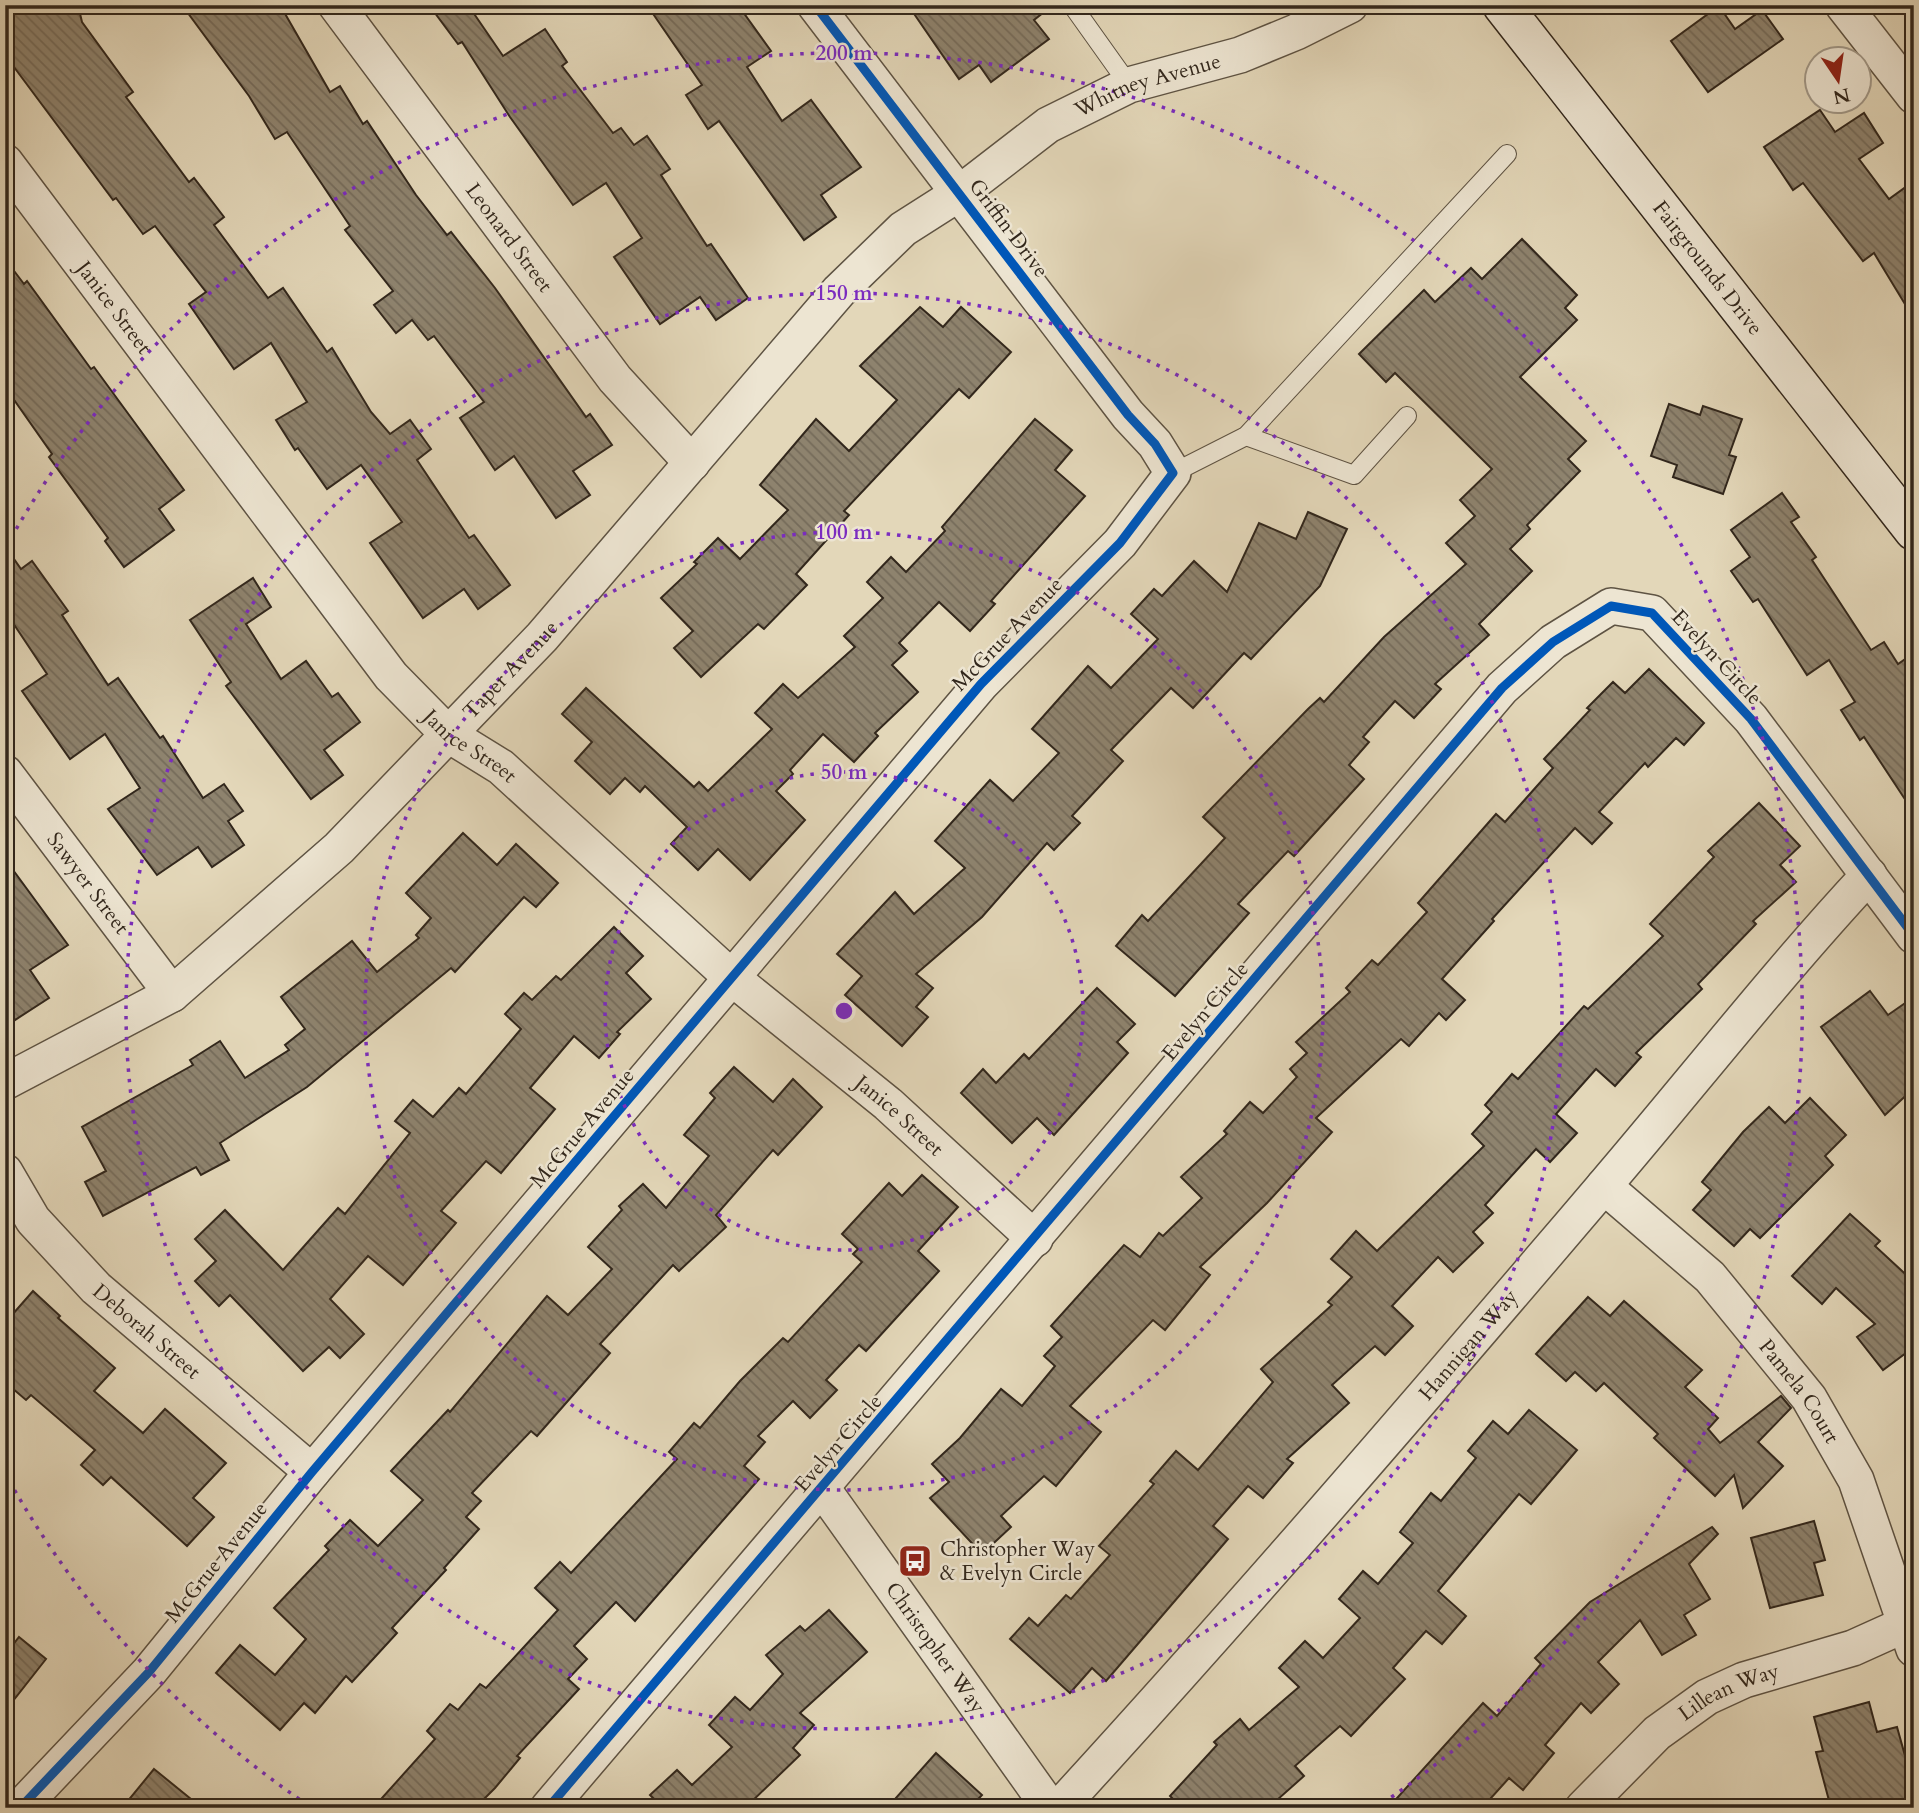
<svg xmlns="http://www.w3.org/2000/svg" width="1919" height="1813" font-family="Cardo,serif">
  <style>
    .building { fill: url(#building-back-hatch); stroke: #32271c; stroke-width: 2 }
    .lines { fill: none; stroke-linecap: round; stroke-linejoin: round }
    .lane-casing { stroke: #5e5343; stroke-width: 20 }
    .street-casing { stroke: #5e5343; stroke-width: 38 }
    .secondary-casing { stroke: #32271c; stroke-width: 41 }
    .lane { stroke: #ede5d2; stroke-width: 18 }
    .street { stroke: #ede5d2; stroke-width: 35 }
    .secondary { stroke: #ede5d2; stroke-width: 38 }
    .cycleway-casing { stroke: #ede5d2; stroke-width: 13 }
    .cycleway { stroke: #0057b8; stroke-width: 9 }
    .ring { fill: none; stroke: #7b2cbf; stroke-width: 3.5; stroke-dasharray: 3.5 7 }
    .labels { text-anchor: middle; stroke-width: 5; stroke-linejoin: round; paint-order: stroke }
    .street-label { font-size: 21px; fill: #32271c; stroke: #ede5d2 }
    .poi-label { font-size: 21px; fill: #32271c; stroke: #ede5d2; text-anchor: start }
    .centre { fill: #7b2cbf; stroke: #ede5d2; stroke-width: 3.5 }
    .ring-label { font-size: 21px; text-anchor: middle; font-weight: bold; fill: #7b2cbf; stroke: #ede5d2; stroke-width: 5; stroke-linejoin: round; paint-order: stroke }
  </style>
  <defs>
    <pattern id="building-back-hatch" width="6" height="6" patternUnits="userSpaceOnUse" patternTransform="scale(1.75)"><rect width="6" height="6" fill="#8e836e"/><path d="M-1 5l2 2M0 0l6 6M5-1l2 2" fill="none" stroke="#756b5a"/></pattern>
  </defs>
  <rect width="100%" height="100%" fill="#e3d7b9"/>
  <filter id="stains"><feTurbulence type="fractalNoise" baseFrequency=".00286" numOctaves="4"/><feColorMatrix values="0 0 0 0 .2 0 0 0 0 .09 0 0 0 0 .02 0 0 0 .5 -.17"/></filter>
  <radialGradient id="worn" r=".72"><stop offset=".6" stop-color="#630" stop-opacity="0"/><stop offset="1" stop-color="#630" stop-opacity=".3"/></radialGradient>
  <!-- building -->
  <g class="building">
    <path d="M5,5H78L82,22L133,92L126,97L189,182L194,178L224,217L214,225L268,298L283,288L327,352L332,348L371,412L390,434L410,420L431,449L417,460L469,538L474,535L510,585L478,609L464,589L423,618L370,543L402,522L361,465L327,489L298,448L295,450L276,420L307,402L271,343L234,369L189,304L206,292L155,226L143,234L116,198L113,200L5,55Z"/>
    <path d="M182,5H280L330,92L340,86L363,124L367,121L416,195L447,235L451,232L495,288L586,417L590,414L612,445L573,471L590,495L556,518L514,456L495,470L460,418L484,402L434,336L428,340L412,320L396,333L374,305L393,291L345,230L350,226L287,132L275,139L249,96Z"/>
    <path d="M429,5H468L503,56L545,29L567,62L562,66L613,133L621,128L634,145L647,136L670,169L661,175L707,246L711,244L748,298L716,320L700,297L660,324L614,257L642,238L606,183L573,205L510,117L462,42L458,44Z"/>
    <path d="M647,5H738L771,51L747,67L782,121L811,100L861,167L821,195L836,217L804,240L719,121L708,129L686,95L702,85Z"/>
    <path d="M908,5H1053L1034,20L1049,39L991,82L979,65L959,79Z"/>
    <path d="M1719,6L1735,29L1762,10L1783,39L1708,92L1671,41Z"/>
    <path d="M1820,110L1835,132L1864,113L1883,143L1859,159L1889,199L1914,181V319L1874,253L1863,261L1803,183L1793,190L1764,147Z"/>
    <path d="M1522,239L1577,295L1565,308L1577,320L1520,377L1586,441L1568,459L1580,471L1527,525L1530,529L1510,549L1532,571L1479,624L1489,635L1435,684L1441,689L1414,718L1395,701L1363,737L1369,742L1349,765L1364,779L1294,856L1288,851L1238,904L1249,913L1175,996L1116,946L1142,915L1148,921L1225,838L1203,817L1308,709L1320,698L1324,702L1384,637L1466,564L1446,543L1475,516L1460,500L1492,469L1395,373L1386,382L1359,354L1424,290L1435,302L1471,268L1482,279Z"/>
    <path d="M5,259L24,284L27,281L91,369L94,367L184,490L159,509L174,530L124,567L105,541L108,538L49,457L52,454L5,387Z"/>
    <path d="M920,307L943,327L961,307L1011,352L969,398L959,389L844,511L849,515L796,574L807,585L764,629L758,624L701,677L674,648L693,631L661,598L697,564L694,562L718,538L740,559L788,510L760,485L816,419L849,451L897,400L860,366Z"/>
    <path d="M1669,404L1700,415L1703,406L1742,419L1729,455L1736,457L1723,494L1673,477L1677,465L1651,456Z"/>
    <path d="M1035,419L1072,450L1055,470L1085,496L991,601L995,604L970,631L939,602L899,643L907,651L892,665L918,692L875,733L878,736L854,762L823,734L790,770L793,774L776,791L805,820L750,880L718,849L698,870L671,844L687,827L645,786L640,792L625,778L610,794L575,761L592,742L562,714L586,688L694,787L699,782L708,791L772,729L755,713L783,684L798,698L855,647L844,636L883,598L867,582L891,557L906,572L945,531L942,527Z"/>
    <path d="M1782,493L1799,517L1791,522L1816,557L1812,560L1871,650L1884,642L1898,664L1914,653V813L1864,737L1860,740L1841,710L1855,702L1829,660L1807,675L1758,599L1753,602L1731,571L1750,557L1731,530Z"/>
    <path d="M1308,512L1347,529L1320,586L1251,659L1244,653L1193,708L1171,688L1111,750L1123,761L1072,816L1080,823L1054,850L1047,843L982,917L916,974L933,988L916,1007L928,1017L902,1046L845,995L862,976L837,954L895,892L914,914L965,868L935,841L990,780L1013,801L1059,753L1032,729L1088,666L1111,688L1158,639L1131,614L1154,589L1162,596L1194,561L1227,592L1259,523L1296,539Z"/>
    <path d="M5,546L21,569L32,561L68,611L62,615L108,685L118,678L160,738L163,736L203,798L224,784L243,811L228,821L244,845L212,867L198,847L157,875L108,809L140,788L105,734L70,759L22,691L47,674L5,611Z"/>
    <path d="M253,578L271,607L246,624L281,679L306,661L332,697L338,693L360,722L324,750L343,775L311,799L226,686L231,682L190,620Z"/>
    <path d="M1649,669L1704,723L1684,745L1676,738L1648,767L1645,763L1599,812L1612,823L1592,844L1575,828L1492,919L1494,921L1442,979L1465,1000L1446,1020L1439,1013L1409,1046L1401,1039L1316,1118L1332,1132L1267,1203L1200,1267L1210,1275L1165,1330L1153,1320L1070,1406L1101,1432L1056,1486L1044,1476L1001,1516L1011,1527L982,1554L930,1498L949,1482L932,1464L960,1438L1001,1389L1022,1406L1055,1366L1044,1356L1062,1337L1051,1326L1124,1245L1140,1257L1159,1233L1163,1236L1202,1198L1181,1177L1227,1134L1224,1131L1250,1102L1263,1113L1297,1077L1290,1069L1307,1053L1296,1042L1350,992L1346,988L1372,960L1378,965L1427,912L1418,903L1496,814L1505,822L1553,768L1544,759L1590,710L1587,708L1613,682L1625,693Z"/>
    <path d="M1759,803L1800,846L1780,865L1796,882L1753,921L1756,924L1698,984L1702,989L1636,1053L1641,1057L1615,1086L1596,1069L1556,1114L1577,1133L1550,1162L1536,1149L1485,1205L1493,1213L1473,1232L1483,1243L1453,1272L1438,1257L1392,1306L1413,1326L1385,1355L1375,1346L1332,1385L1349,1403L1287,1459L1293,1463L1263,1498L1248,1486L1213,1526L1228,1539L1106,1681L1092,1668L1070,1693L1010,1639L1029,1618L1038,1626L1066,1595L1071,1599L1110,1555L1099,1546L1154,1484L1150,1481L1176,1451L1198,1470L1273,1382L1261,1369L1332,1305L1328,1302L1352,1277L1331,1259L1356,1231L1377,1251L1484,1146L1472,1134L1492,1112L1485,1105L1512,1074L1518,1079L1584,1006L1588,1009L1663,936L1650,924L1714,857L1708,851Z"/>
    <path d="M463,833L497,865L516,844L558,883L536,907L524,897L455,972L451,968L307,1087L220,1143L229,1160L201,1175L196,1167L103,1216L85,1182L106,1171L82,1127L193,1065L190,1060L220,1041L245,1078L289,1050L285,1045L305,1029L281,997L352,941L377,972L419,938L416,935L431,918L406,893Z"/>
    <path d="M5,859L68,945L30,970L49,998L15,1020L5,1005Z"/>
    <path d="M614,927L643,956L626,973L651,999L617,1032L620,1034L599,1058L574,1036L530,1088L555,1109L501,1173L486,1161L441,1211L456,1223L403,1285L368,1256L330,1299L364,1334L340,1358L329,1347L303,1371L230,1295L219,1306L195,1281L216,1261L195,1239L225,1210L283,1270L338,1208L345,1214L410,1133L395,1121L413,1100L433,1117L459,1088L466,1094L521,1029L505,1014L524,993L532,1000L556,976L561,980Z"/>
    <path d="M1097,988L1135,1024L1117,1042L1128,1053L1054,1135L1037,1118L1012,1143L961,1093L983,1069L996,1083L1024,1054L1029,1059Z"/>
    <path d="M1870,991L1888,1015L1914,997V1088L1885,1115L1821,1027Z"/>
    <path d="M734,1067L773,1102L793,1079L822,1107L778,1155L773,1150L716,1215L726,1227L679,1271L673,1265L600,1344L610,1353L537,1436L531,1431L472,1493L481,1501L466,1517L479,1529L444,1568L446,1570L392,1628L397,1633L352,1682L346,1676L315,1713L304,1703L280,1730L216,1673L240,1645L275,1675L306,1639L274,1608L329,1550L325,1546L350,1520L378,1546L423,1500L391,1471L448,1410L450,1412L547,1296L568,1315L612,1269L588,1247L622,1210L619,1206L643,1184L666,1208L709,1156L684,1135L715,1098L710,1093Z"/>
    <path d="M1810,1098L1846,1135L1825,1156L1833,1165L1760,1238L1750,1229L1734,1246L1693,1210L1711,1190L1702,1182L1743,1132L1769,1107L1785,1123Z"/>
    <path d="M922,1175L958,1207L918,1251L939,1271L866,1351L859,1345L826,1380L837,1390L810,1418L793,1401L758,1436L765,1442L744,1466L759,1479L635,1621L616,1602L574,1646L587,1659L568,1679L579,1689L517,1756L520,1758L495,1788L475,1808H373L435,1739L427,1731L450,1704L458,1710L480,1684L486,1688L558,1610L535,1588L560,1562L571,1573L677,1459L669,1452L694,1423L700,1428L740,1381L783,1338L788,1342L862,1262L853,1254L858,1249L842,1234L889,1183L902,1196Z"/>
    <path d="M1850,1214L1880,1241L1875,1246L1914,1282V1347L1883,1370L1857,1337L1875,1324L1836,1288L1822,1304L1792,1276Z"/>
    <path d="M33,1291L60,1316L58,1318L115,1368L94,1391L143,1433L165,1409L226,1463L193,1498L214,1517L187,1546L111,1477L103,1485L81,1465L95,1450L31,1395L26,1400L5,1382V1323Z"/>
    <path d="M1588,1297L1610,1316L1624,1301L1702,1370L1685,1387L1718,1418L1708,1429L1720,1443L1781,1396L1791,1408L1758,1442L1783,1466L1743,1508L1734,1475L1715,1496L1654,1438L1658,1434L1604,1383L1596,1391L1575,1372L1566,1381L1536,1354Z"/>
    <path d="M1529,1410L1577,1450L1531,1504L1519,1494L1438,1591L1466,1616L1442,1644L1426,1631L1393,1668L1405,1679L1351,1736L1340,1726L1295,1766L1304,1776L1268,1808H1182L1170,1796L1217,1745L1214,1742L1240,1719L1249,1730L1299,1687L1279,1668L1305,1641L1323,1658L1360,1618L1339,1599L1363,1571L1378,1584L1413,1543L1400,1532L1431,1493L1441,1501L1476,1458L1468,1451L1493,1421L1508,1434Z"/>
    <path d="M1814,1521L1825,1560L1814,1563L1823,1595L1770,1608L1751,1538Z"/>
    <path d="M1712,1527L1718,1534L1689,1564L1710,1599L1684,1615L1696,1635L1662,1655L1640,1620L1598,1662L1619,1684L1591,1713L1581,1703L1545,1745L1554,1753L1523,1790L1509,1778L1482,1808H1388L1483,1703L1497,1716L1541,1664L1535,1658L1590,1602Z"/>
    <path d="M829,1610L867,1652L800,1713L814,1725L793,1748L800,1755L745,1808H663L650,1795L677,1770L692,1785L732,1747L709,1725L735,1697L750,1710L783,1674L766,1655L800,1626L805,1631Z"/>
    <path d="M19,1637L46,1659L5,1711V1655Z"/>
    <path d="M1869,1702L1877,1732L1897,1727L1914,1788V1808H1831L1816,1752L1823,1751L1814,1717Z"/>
    <path d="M936,1753L982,1795L970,1808H887Z"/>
    <path d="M154,1769L202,1808H122Z"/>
  </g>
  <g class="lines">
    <defs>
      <g id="lane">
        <path d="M1072,5L1129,85"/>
        <path d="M1246,436L1354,475L1407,416"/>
        <path d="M1173,473L1246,436L1507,154"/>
      </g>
      <g id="street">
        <path id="s1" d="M336,5L615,379L692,463"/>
        <path d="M1843,5L1914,96"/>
        <path id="s2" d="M5,162L391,676L449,735L501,767L732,978L888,1104L1035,1239"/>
        <path id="s3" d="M5,773L172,994"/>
        <path id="s4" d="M5,1082L172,994L339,848L542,637L839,291L903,229L961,192L1048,125L1129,85L1240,55L1296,32L1350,5"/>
        <path id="s5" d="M5,1172L33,1220L96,1288L312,1472"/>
        <path id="s6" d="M1604,1186L1710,1277L1809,1398L1856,1480L1914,1649"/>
        <path id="s7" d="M822,1488L1050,1808"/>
        <path d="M20,1808L149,1672L312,1472L981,684L1120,543L1173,473L1155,444L1128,415L815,5"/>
        <path d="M548,1808L1502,688L1553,642L1611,606L1652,613L1751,719L1914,936"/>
        <path id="s8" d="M1059,1808C1245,1605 1425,1396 1603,1187C1692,1083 1776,975 1869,875"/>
        <path id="s9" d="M1583,1808L1657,1733L1707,1697L1744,1680L1853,1648L1904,1625"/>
      </g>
      <g id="secondary">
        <path id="s10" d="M1502,5L1914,531"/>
      </g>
    </defs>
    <!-- lane casing -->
    <use href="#lane" class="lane-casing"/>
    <!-- street casing -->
    <use href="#street" class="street-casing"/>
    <!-- secondary casing -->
    <use href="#secondary" class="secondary-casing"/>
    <!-- lane -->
    <use href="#lane" class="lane"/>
    <!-- street -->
    <use href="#street" class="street"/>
    <!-- secondary -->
    <use href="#secondary" class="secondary"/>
    <defs>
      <g id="cycleway">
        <path d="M20,1808L149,1672L312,1472L981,684L1120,543L1173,473L1155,444L1128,415L815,5"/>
        <path d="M548,1808L1502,688L1553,642L1611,606L1652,613L1751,719L1914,936"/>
      </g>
    </defs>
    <!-- cycleway casing -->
    <use href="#cycleway" class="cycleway-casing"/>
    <!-- cycleway -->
    <use href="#cycleway" class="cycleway"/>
  </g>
  <!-- distance rings -->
  <g class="ring">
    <circle cx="844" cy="1011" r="239"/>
    <circle cx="844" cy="1011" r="479"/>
    <circle cx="844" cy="1011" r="718"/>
    <path d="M308 1805A958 958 0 0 1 6 1475M6 547A958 958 0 1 1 1380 1805"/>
  </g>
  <!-- icons -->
  <defs>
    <symbol id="bus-square" viewBox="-11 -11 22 22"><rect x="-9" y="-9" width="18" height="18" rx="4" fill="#8f2418" stroke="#ede5d2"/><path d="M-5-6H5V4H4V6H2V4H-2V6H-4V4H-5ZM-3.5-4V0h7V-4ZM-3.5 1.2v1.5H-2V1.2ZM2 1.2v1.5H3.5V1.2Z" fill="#fff"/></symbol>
  </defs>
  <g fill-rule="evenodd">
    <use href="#bus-square" x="896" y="1542" width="38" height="38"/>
  </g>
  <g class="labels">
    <!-- street labels -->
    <g class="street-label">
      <text dy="7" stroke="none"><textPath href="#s4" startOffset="1535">Whitney Avenue</textPath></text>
      <text transform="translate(1009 228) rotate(53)" y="7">Griffin Drive</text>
      <text dy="7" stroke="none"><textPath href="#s1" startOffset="290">Leonard Street</textPath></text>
      <text dy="7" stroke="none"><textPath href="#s10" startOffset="334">Fairgrounds Drive</textPath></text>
      <text dy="7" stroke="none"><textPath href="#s2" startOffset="182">Janice Street</textPath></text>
      <text transform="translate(1007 634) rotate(-46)" y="7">McGrue Avenue</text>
      <text transform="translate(1717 657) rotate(47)" y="7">Evelyn Circle</text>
      <text dy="7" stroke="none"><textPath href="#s4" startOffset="658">Taper Avenue</textPath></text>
      <text dy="7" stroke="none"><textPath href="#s2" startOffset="749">Janice Street</textPath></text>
      <text dy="7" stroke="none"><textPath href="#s3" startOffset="138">Sawyer Street</textPath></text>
      <text transform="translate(1205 1011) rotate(-50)" y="7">Evelyn Circle</text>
      <text dy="7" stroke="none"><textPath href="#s2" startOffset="1316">Janice Street</textPath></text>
      <text transform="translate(582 1128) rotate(-50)" y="7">McGrue Avenue</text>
      <text dy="7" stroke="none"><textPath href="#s5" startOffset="215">Deborah Street</textPath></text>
      <text dy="7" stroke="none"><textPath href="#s8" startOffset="618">Hannigan Way</textPath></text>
      <text dy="7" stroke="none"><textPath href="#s6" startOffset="285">Pamela Court</textPath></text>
      <text transform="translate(838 1443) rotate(-49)" y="7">Evelyn Circle</text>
      <text transform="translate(216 1562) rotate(-51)" y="7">McGrue Avenue</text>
      <text dy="7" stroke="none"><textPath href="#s7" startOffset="196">Christopher Way</textPath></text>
      <text dy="7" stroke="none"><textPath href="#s9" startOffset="189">Lillean Way</textPath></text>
    </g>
    <!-- poi labels -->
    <g class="poi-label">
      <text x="940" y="1556">Christopher Way<tspan x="940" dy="24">&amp; Evelyn Circle</tspan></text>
    </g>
  </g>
  <circle cx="844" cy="1011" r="10" class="centre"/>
  <g class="ring-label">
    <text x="844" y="60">200 m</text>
    <text x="844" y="300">150 m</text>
    <text x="844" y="539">100 m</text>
    <text x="844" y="779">50 m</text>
  </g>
  <!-- margin -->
  <rect width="1919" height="1813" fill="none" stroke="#e3d7b9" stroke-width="28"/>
  <rect x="7" y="7" width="1905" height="1799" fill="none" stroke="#32271c" stroke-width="3.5"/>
  <rect x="14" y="14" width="1891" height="1785" fill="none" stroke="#32271c" stroke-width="2"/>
  <!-- north arrow -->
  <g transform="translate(1838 80) rotate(167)"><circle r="33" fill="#ede5d2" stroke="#a29989" stroke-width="2"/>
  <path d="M0-5L12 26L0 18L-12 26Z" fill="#8f2418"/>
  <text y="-10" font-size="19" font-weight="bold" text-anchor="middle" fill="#32271c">N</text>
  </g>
  <rect width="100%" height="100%" filter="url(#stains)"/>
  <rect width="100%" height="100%" fill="url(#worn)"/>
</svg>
